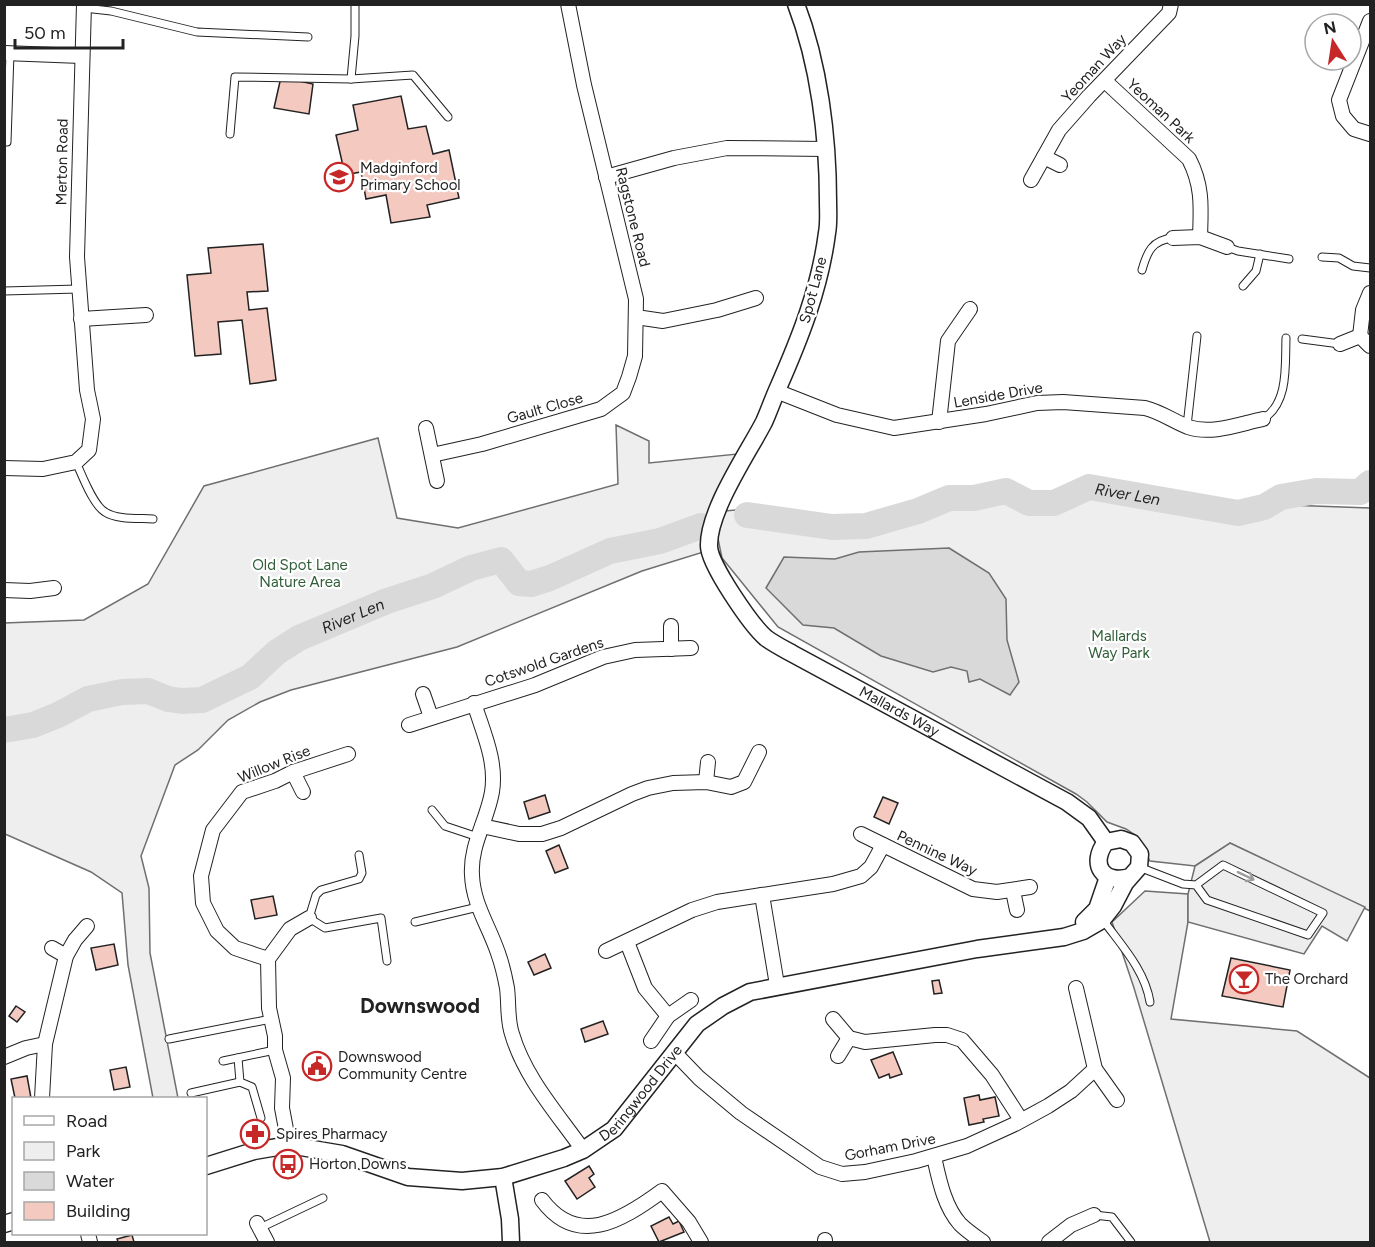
<svg xmlns="http://www.w3.org/2000/svg" width="1375" height="1247" font-family="Figtree,sans-serif">
<style>
.green{fill:#eee;stroke:#6f6f6f;stroke-width:1.5}
.parking{fill:#ededed;stroke:#6f6f6f;stroke-width:1.5}
.water{fill:#d9d9d9;stroke:#6f6f6f;stroke-width:1.5}
.lines{fill:none;stroke-linecap:round;stroke-linejoin:round}
.river{stroke:#d9d9d9;stroke-width:26}
.building{fill:#f3c9c0;stroke:#222;stroke-width:1.5}
.service-casing{stroke:#222;stroke-width:9}
.minor-casing{stroke:#222;stroke-width:16}
.tertiary-casing{stroke:#222;stroke-width:19}
.service{stroke:#fff;stroke-width:7}
.minor{stroke:#fff;stroke-width:14}
.tertiary{stroke:#fff;stroke-width:16}
.oneway{stroke:#9c9c9c}
.labels{text-anchor:middle;dominant-baseline:central;stroke-width:4.5;stroke-linejoin:round;paint-order:stroke}
.street-label{font-size:15px;fill:#222;stroke:#fff}
.poi-label{font-size:15px;fill:#222;stroke:#fff;text-anchor:start}
.park-label{font-size:15px;fill:#2f5e38;stroke:#fff}
.water-label{font-size:16px;font-style:italic;fill:#222;stroke:#fff}
.district-label{font-size:21px;font-weight:bold;fill:#222;stroke:#fff}
</style>
<rect width="100%" height="100%" fill="#fff"/>
<!-- green -->
<g class="green">
<path d="M616,425l33,16v22l98,-10 -22,58 23,-2 64,10 37,2 25,-4 60,-20 62,-14 21,12 17,4 17,-2 37,-12 140,25c20,1 34,-5 50,-15l8,10 84,3v403l-140,-68 -35,23 -45,-5 -15,-26 -9,-6 -19,-7 -20,-20 -11,-8 -298,-167 -56,-69 -5,-24 -7,16 -68,21 -185,76 -166,43 -31,12 -32,18 -30,30 -23,15 -34,91 8,32 1,65 28,145h-25l-25,-133 -6,-72 -31,-21 -86,-38 -1,-211 80,-3 64,-36 56,-98 174,-48 19,80 61,10 160,-44z"/>
<path d="M1145,891l43,3v28l-17,97 126,12 73,47v164h-160l-76,-254 -22,-66z"/>
</g>
<!-- parking -->
<path class="parking" d="M1230,843l135,64 -18,34 -25,-15 -18,28 -116,-32v-28l7,-28z"/>
<!-- water -->
<path class="water" d="M949,548l40,25 17,26 1,41 12,42 -9,13 -30,-16 -11,3 -2,-11 -16,-4 -18,5 -52,-16 -47,-28 -31,-3 -37,-37 18,-31 51,2 24,-7z"/>
<g class="lines">
<!-- river -->
<g class="river">
<path id="s1" d="M747,515l85,12 34,-1 52,-15 31,-13h25l32,-7 23,12h25l35,-16 149,26 26,-6 17,-10 35,-6 44,1 10,-9"/>
<path id="s2" d="M4,730l29,-5 25,-10 30,-16 34,-7 26,-1 20,8 14,2 20,-1 48,-23 27,-25 22,-14 88,-37 46,-15 38,-18 30,-8 18,23 12,1 19,-6 60,-27 50,-10 41,-15"/>
</g>
</g>
<!-- building -->
<g class="building">
<path d="M281,77l32,7 -4,30 -35,-6z"/>
<path d="M401,96l7,33 18,-3 7,28 16,-4 10,48 -32,7 3,12 -39,6 -5,-28 -20,4 -5,-27 -16,3 -9,-40 22,-5 -5,-25z"/>
<path d="M263,244l5,47 -21,1 2,18 18,-2 9,72 -26,4 -8,-64 -24,2 3,32 -26,2 -8,-81 24,-2 -3,-25z"/>
<path d="M545,795l5,17 -21,7 -5,-17z"/>
<path d="M883,797l15,6 -9,21 -15,-7z"/>
<path d="M559,845l9,23 -13,5 -9,-22z"/>
<path d="M273,896l4,19 -22,4 -4,-19z"/>
<path d="M114,944l4,21 -22,5 -5,-22z"/>
<path d="M545,954l6,14 -17,7 -6,-13z"/>
<path d="M1231,958l59,12 -7,37 -61,-11z"/>
<path d="M939,980l3,13 -8,1 -2,-13z"/>
<path d="M16,1006l9,6 -8,10 -8,-6z"/>
<path d="M603,1021l5,13 -23,8 -4,-13z"/>
<path d="M893,1052l9,22 -12,4 -1,-4 -10,4 -8,-18z"/>
<path d="M126,1067l4,20 -16,3 -4,-20z"/>
<path d="M27,1076l4,22h-16l-4,-19z"/>
<path d="M979,1095l1,5 15,-3 4,19 -16,3 1,3 -15,3 -5,-27z"/>
<path d="M589,1166l5,8 -5,4 6,9 -18,12 -12,-18z"/>
<path d="M669,1217l4,7 6,-3 5,11 -25,10 -8,-16z"/>
<path d="M132,1235l2,7h-16l-1,-3z"/>
</g>
<g class="lines">
<!-- service casing -->
<g class="service-casing">
<g id="service">
<path d="M84,8l27,3 86,21 111,5"/>
<path d="M351,79l62,-4 35,42"/>
<path d="M230,134l5,-57 116,2 4,-43v-32"/>
<path d="M4,142h3l3,-89"/>
<path d="M1227,247l11,4 51,8"/>
<path d="M1322,257l17,1 14,8 17,2"/>
<path d="M1142,270c5,-18 10,-30 31,-32"/>
<path d="M1243,286l13,-15 4,-17"/>
<path d="M4,291l74,-2"/>
<path d="M1302,339l38,5"/>
<path d="M1263,419c26,-16 22,-54 23,-81"/>
<path d="M1187,426l10,-90"/>
<path d="M76,462c6,13 17,43 29,50 12,8 34,6 48,7"/>
<path d="M432,810l13,16 33,11"/>
<path d="M359,855l3,18 -3,6 -38,11 -5,5 -7,23 16,10 56,-10 6,43"/>
<path d="M1139,867l44,17 13,1 27,-20 100,48 -15,22 -101,-35 -11,-15"/>
<path d="M1103,920c18,25 42,50 47,82"/>
<path d="M415,922l63,-15"/>
<path d="M169,1039l102,-20"/>
<path d="M238,1058l2,24 12,5 9,31"/>
<path d="M223,1061l52,-11"/>
<path d="M191,1093l49,-11"/>
<path d="M1094,1215l18,2 19,25"/>
<path d="M260,1228l63,-30"/>
</g>
</g>
<!-- minor casing -->
<g class="minor-casing">
<g id="minor">
<path d="M1370,21l-31,79 4,16 11,13 16,5"/>
<path d="M4,53l77,3"/>
<path d="M1105,81l84,78c14,27 12,49 11,78"/>
<path d="M1044,157l16,8"/>
<path d="M606,177l68,-19 53,-10 99,1"/>
<path d="M1031,180l28,-50 30,-34 80,-83 2,-9"/>
<path d="M1173,238l27,-1 27,10"/>
<path d="M636,317l27,4 54,-11 39,-12"/>
<path d="M81,319l65,-4"/>
<path d="M1360,336l3,-26 7,-17"/>
<path d="M1340,344l20,-8 10,10"/>
<path d="M776,391l61,24 57,13 92,-14 51,-11 26,-1 82,6c16,4 28,13 43,19 24,8 51,-3 75,-8"/>
<path d="M939,422l9,-81 22,-32"/>
<path d="M426,428l11,53"/>
<path d="M432,455l50,-11 119,-35 22,-16 6,-16 6,-21 1,-57 -52,-214 -16,-81"/>
<path d="M4,468l39,1 33,-7 13,-12 4,-31 -6,-29 -10,-133 7,-253"/>
<path d="M4,590l26,1 24,-3"/>
<path d="M671,649v-23"/>
<path d="M423,694l8,23"/>
<path d="M474,703c9,29 23,58 18,89 -5,29 -22,53 -20,83 1,29 17,51 26,78 4,11 7,24 9,35 2,15 0,31 5,46 13,44 45,79 71,116"/>
<path d="M409,725l126,-40 68,-28 32,-7 56,-2"/>
<path d="M293,772l10,20"/>
<path d="M706,782l2,-20"/>
<path d="M482,826l37,8h23l19,-6 71,-34 16,-6 25,-5 33,-1 25,5 13,-5 15,-30"/>
<path d="M861,834l112,55 24,3 33,-5"/>
<path d="M1013,891l4,19"/>
<path d="M762,895l15,90"/>
<path d="M627,942l18,46 23,28"/>
<path d="M52,948l14,8"/>
<path d="M606,951l86,-41 25,-8 116,-18 28,-8 10,-9 12,-22"/>
<path d="M268,959l-33,-11 -18,-17 -14,-28 -2,-27 12,-46 29,-38 33,-11 18,-9 55,-18"/>
<path d="M1076,988l19,81 22,31"/>
<path d="M833,1019l16,19 16,4 70,-7h12l15,5 30,35 29,45"/>
<path d="M651,1041l17,-25 23,-16"/>
<path d="M674,1052l25,26 42,35 79,54 22,7 23,-2 51,-11 51,-15 48,-22 33,-18 23,-15 24,-22"/>
<path d="M838,1056l11,-18"/>
<path d="M4,1057l22,-9 19,-4"/>
<path d="M42,1098l3,-54 21,-88 9,-16 12,-14"/>
<path d="M289,1145l-7,-37 1,-30 -8,-28v-14l-6,-28 -1,-49 22,-30 19,-11"/>
<path d="M934,1157c5,22 10,49 26,67 7,7 16,13 23,18"/>
<path d="M542,1200c35,47 78,22 120,-9l27,31 12,20"/>
<path d="M257,1223l10,19"/>
<path d="M88,1234l2,8"/>
<path d="M825,1242v-2"/>
<path d="M1049,1242l22,-17 23,-10"/>
</g>
</g>
<!-- tertiary casing -->
<g class="tertiary-casing">
<g id="tertiary">
<path id="s3" d="M796,4c23,60 32,133 32,197 0,10 1,22 -1,32 -7,55 -27,105 -49,155 -5,11 -9,23 -14,34 -16,31 -56,89 -55,124 0,18 42,79 57,92 8,6 18,11 27,16l274,148 22,16 17,24"/>
<path d="M1084,922l13,-13 11,-32"/>
<path id="s4" d="M206,1166l48,-15 35,-6 53,9 66,23 54,4 41,-4 61,-19 19,-8 31,-21 83,-105 26,-18 27,-14 227,-43 87,-12 19,-6 19,-11 11,-14 12,-23 14,-16 1,-13 -8,-11 -11,-4 -15,3c-17,22 -3,43 24,35"/>
<path d="M503,1177l7,42 1,23"/>
<path d="M4,1224l10,-3"/>
</g>
</g>
<!-- service -->
<use href="#service" class="service"/>
<!-- minor -->
<use href="#minor" class="minor"/>
<!-- tertiary -->
<use href="#tertiary" class="tertiary"/>
</g>
<!-- one-way arrows -->
<defs><path id="oneway-shaft" d="M-6 0H5M1.5-3L5.5 0L1.5 3" fill="none" stroke-width="1.6" stroke-linecap="round" stroke-linejoin="round" transform="scale(1.5)"/></defs>
<use class="oneway" href="#oneway-shaft" transform="translate(1246 876) rotate(26)"/>
<!-- icons -->
<defs>
<g id="school-ring" transform="scale(1.5)"><circle r="9.5" fill="#fff" stroke="#c62828" stroke-width="1.5"/><path d="M0-5L7-2L0 1L-7-2ZM-4 1L0 2.5L4 1V4Q0 6-4 4Z" fill="#c62828"/></g>
<g id="bar-ring" transform="scale(1.5)"><circle r="9.5" fill="#fff" stroke="#c62828" stroke-width="1.5"/><path d="M-6-5H6L.8 .8V4.5H3.5V6h-7V4.5H-.8V.8Z" fill="#c62828"/></g>
<g id="civic-ring" transform="scale(1.5)"><circle r="9.5" fill="#fff" stroke="#c62828" stroke-width="1.5"/><path d="M-.6-6.5H3V-4.5H.6V-3L4-1V1h2V6H-6V1h2V-1L-.6-3ZM-1.2 2.5V6h2.4V2.5Z" fill="#c62828"/></g>
<g id="pharmacy-ring" transform="scale(1.5)"><circle r="9.5" fill="#fff" stroke="#c62828" stroke-width="1.5"/><path d="M-2-6h4v4h4v4h-4v4h-4v-4h-4v-4h4Z" fill="#c62828"/></g>
<g id="bus-ring" transform="scale(1.5)"><circle r="9.5" fill="#fff" stroke="#c62828" stroke-width="1.5"/><path d="M-5-6H5V4H4V6H2V4H-2V6H-4V4H-5ZM-3.5-4V0h7V-4ZM-3.5 1.2v1.5H-2V1.2ZM2 1.2v1.5H3.5V1.2Z" fill="#c62828"/></g>
</defs>
<g fill-rule="evenodd">
<use href="#school-ring" x="339" y="177"/>
<use href="#bar-ring" x="1244" y="979"/>
<use href="#civic-ring" x="317" y="1066"/>
<use href="#pharmacy-ring" x="255" y="1134"/>
<use href="#bus-ring" x="288" y="1164"/>
</g>
<g class="labels">
<!-- street labels -->
<g class="street-label">
<text transform="translate(1094 68) rotate(-47)">Yeoman Way</text>
<text transform="translate(1161 111) rotate(43)">Yeoman Park</text>
<text transform="translate(62 162) rotate(-89)">Merton Road</text>
<text transform="translate(633 217) rotate(76)">Ragstone Road</text>
<text transform="translate(813 290) rotate(-75)">Spot Lane</text>
<text transform="translate(998 395) rotate(-10)">Lenside Drive</text>
<text transform="translate(545 408) rotate(-16)">Gault Close</text>
<text transform="translate(544 662) rotate(-19)">Cotswold Gardens</text>
<text stroke="none"><textPath href="#s3" startOffset="831">Mallards Way</textPath></text>
<text transform="translate(274 764) rotate(-22)">Willow Rise</text>
<text transform="translate(937 853) rotate(25)">Pennine Way</text>
<text stroke="none"><textPath href="#s4" startOffset="471">Deringwood Drive</textPath></text>
<text transform="translate(890 1147) rotate(-11)">Gorham Drive</text>
</g>
<!-- poi labels -->
<g class="poi-label">
<text x="360" y="168">Madginford<tspan x="360" dy="17">Primary School</tspan></text>
<text x="1265" y="979">The Orchard</text>
<text x="338" y="1057">Downswood<tspan x="338" dy="17">Community Centre</tspan></text>
<text x="276" y="1134">Spires Pharmacy</text>
<text x="309" y="1164">Horton Downs</text>
</g>
<!-- park labels -->
<g class="park-label">
<text x="300" y="565">Old Spot Lane<tspan x="300" dy="17">Nature Area</tspan></text>
<text x="1119" y="636">Mallards<tspan x="1119" dy="17">Way Park</tspan></text>
</g>
<!-- water labels -->
<g class="water-label">
<text stroke="none"><textPath href="#s1" startOffset="394">River Len</textPath></text>
<text stroke="none"><textPath href="#s2" startOffset="381">River Len</textPath></text>
</g>
<!-- district labels -->
<g class="district-label">
<text x="420" y="1005">Downswood</text>
</g>
</g>
<!-- border -->
<rect width="1375" height="1247" fill="none" stroke="#222222" stroke-width="12"/>
<!-- legend -->
<rect x="12" y="1097" width="195" height="138" fill="#ffffff" stroke="#a7a7a7" stroke-width="1.5"/>
<rect x="24" y="1116" width="30" height="9" fill="#ffffff" stroke="#a7a7a7" stroke-width="1.5"/>
<text x="66" y="1127" font-size="18" fill="#222222">Road</text>
<rect x="24" y="1142" width="30" height="18" fill="#eeeeee" stroke="#a7a7a7" stroke-width="1.5"/>
<text x="66" y="1157" font-size="18" fill="#222222">Park</text>
<rect x="24" y="1172" width="30" height="18" fill="#d9d9d9" stroke="#a7a7a7" stroke-width="1.5"/>
<text x="66" y="1187" font-size="18" fill="#222222">Water</text>
<rect x="24" y="1202" width="30" height="18" fill="#f3c9c0" stroke="#a7a7a7" stroke-width="1.5"/>
<text x="66" y="1217" font-size="18" fill="#222222">Building</text>
<!-- north arrow -->
<g transform="translate(1333 42) rotate(348)"><circle r="28" fill="#ffffff" stroke="#a7a7a7" stroke-width="1.5"/>
<path d="M0-4.5L10 22L0 15L-10 22Z" fill="#c62828"/>
<text y="-9" font-size="16" font-weight="bold" text-anchor="middle" fill="#222222">N</text>
</g>
<!-- scale -->
<path d="M15 39v9h108v-9" fill="none" stroke="#222222" stroke-width="3"/>
<text x="24" y="39" font-size="18" fill="#222222" stroke="#ffffff" stroke-width="4.5" paint-order="stroke">50 m</text>
</svg>
